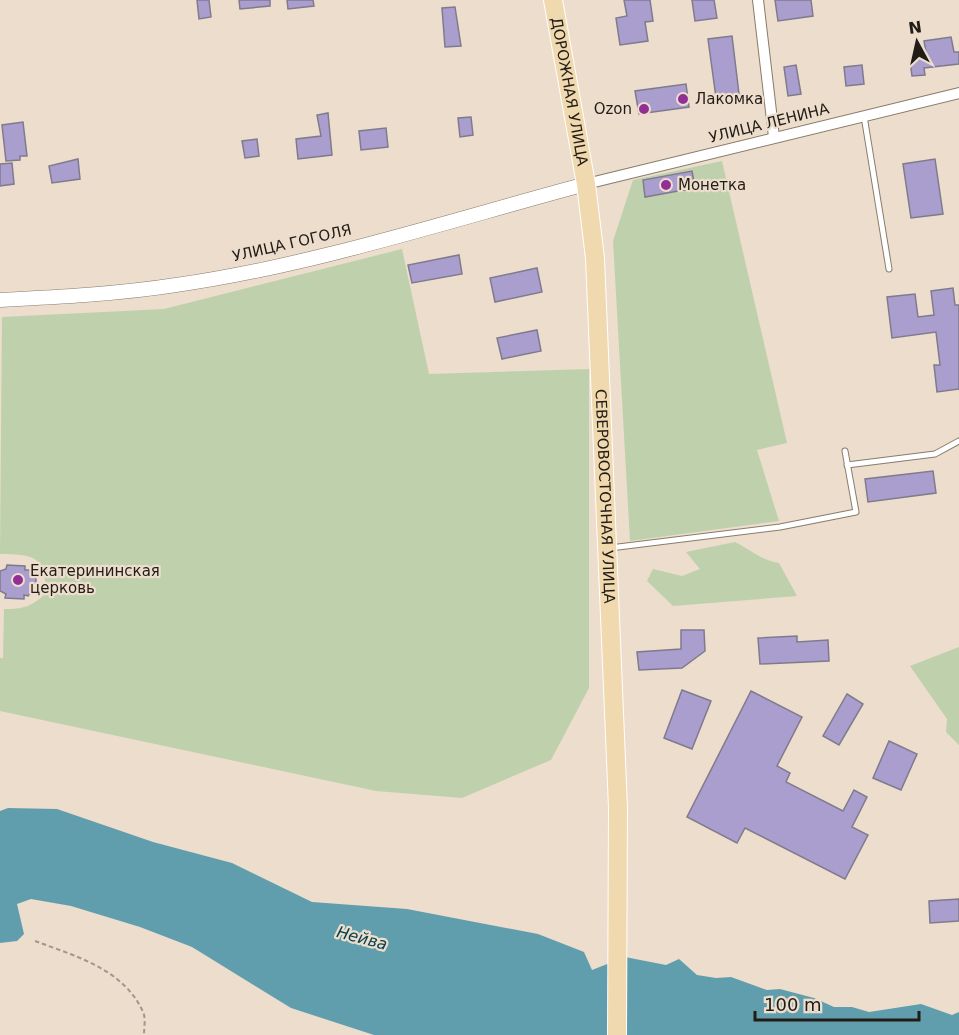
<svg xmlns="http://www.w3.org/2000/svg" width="959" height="1035" font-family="'DejaVu Sans',sans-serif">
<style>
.green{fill:#bfd1ac}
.water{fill:#609eae}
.building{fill:#a99ecd;stroke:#7f7b8d;stroke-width:1.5}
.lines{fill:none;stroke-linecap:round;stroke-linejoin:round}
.service-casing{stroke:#887c6c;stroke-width:7}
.minor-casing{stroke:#887c6c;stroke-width:12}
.tertiary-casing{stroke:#887c6c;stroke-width:15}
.primary-casing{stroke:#fff;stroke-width:20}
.path{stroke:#a2978a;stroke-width:2;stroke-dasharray:4.5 3;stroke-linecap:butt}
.service{stroke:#fff;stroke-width:5}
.minor{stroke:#fff;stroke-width:10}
.tertiary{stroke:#fff;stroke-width:14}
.primary{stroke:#f1d9af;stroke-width:18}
.poi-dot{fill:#922f95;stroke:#ecddcc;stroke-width:2}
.labels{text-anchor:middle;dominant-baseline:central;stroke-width:4.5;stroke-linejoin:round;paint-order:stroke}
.street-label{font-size:15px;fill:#221c16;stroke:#ecddcc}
.poi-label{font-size:15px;fill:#221c16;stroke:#ecddcc;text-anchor:start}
.water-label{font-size:16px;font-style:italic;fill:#023e4a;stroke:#ecddcc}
</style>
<rect width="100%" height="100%" fill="#ecddcc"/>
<!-- green -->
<g class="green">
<path d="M722,161l65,282 -30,7 22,71 -149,20 -17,-300 20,-61z"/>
<path d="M402,249l27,125 160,-5v319l-38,72 -89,38 -86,-7 -376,-80v-53h3l1,-49c19,0 27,-2 41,-15 2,-37 -11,-40 -45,-40l2,-237 162,-8z"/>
<path d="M735,542c16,8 26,18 44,21l18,33 -124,10 -26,-25 6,-12 29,7 18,-7 -14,-17z"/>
<path d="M959,647v98l-13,-13 1,-13 -37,-53z"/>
</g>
<!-- water -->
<path class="water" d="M8,808l49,1 96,33 79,21 80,39 95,7 131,25 46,18 8,18 33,-13 41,8 13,-6 18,16 19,3 15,-1 36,13 13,-1 34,9 20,9h18l17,5 52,-8 31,11 7,-3v23h-585l-83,-27 -99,-61 -52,-20 -69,-21 -40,-7 -14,5 7,30 -7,7 -17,2v-132z"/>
<!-- building -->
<g class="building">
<path d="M197,0h12l2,17 -12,2z"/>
<path d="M239,0h31v6l-30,3z"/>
<path d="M287,0h26l1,6 -26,3z"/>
<path d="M624,0h26l3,21 -8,1 3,19 -28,4 -4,-27 11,-2z"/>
<path d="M692,0h22l3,18 -22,3z"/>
<path d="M775,0h36l2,16 -35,5z"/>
<path d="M455,7l6,39 -16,1 -3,-39z"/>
<path d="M732,36l8,66 -23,3 -9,-66z"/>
<path d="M951,37l3,15h5v12l-35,4 1,7 -13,1 -2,-15 17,-3 -3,-17z"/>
<path d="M796,65l5,29 -13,2 -4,-29z"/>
<path d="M862,65l2,19 -18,2 -2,-19z"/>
<path d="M686,84l3,23 -50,7 -4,-23z"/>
<path d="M328,113l4,42 -34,4 -2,-20 25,-3 -4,-21z"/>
<path d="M471,117l2,18 -13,2 -2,-19z"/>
<path d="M23,122l4,34h-7v4l-14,1 -4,-36z"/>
<path d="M386,128l2,19 -27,3 -2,-19z"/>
<path d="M257,139l2,17 -14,2 -3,-17z"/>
<path d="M78,159l2,20 -28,4 -3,-17z"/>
<path d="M935,159l8,55 -32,4 -8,-54z"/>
<path d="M12,163l2,21 -14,2v-22z"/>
<path d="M692,171l3,17 -50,9 -2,-17z"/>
<path d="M459,255l3,19 -50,9 -4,-18z"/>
<path d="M537,268l5,24 -47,10 -5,-24z"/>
<path d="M953,288l2,17h4v84l-22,3 -3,-27h6l-4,-33 -44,6 -5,-41 28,-3 3,23 16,-2 -3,-24z"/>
<path d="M537,330l4,21 -39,8 -5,-21z"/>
<path d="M933,471l3,22 -68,9 -3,-23z"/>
<path d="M7,565l18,1v4h4l7,9v7l-8,10 -4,-1v4l-19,-1 1,-4 -6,-3v-20l6,-2z"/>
<path d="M681,630h23l1,21 -23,17 -43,2 -2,-18 44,-3z"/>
<path d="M797,636v6l31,-2 1,21 -69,3 -2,-26z"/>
<path d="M682,690l29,11 -19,48 -28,-11z"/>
<path d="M751,691l51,26 -25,49 13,7 -4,9 57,29 11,-21 13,7 -15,30 16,8 -23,44 -100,-51 -8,15 -50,-26z"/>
<path d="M847,694l16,10 -24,41 -16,-9z"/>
<path d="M889,741l28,13 -16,36 -28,-12z"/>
<path d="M959,899v22l-29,2 -1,-22z"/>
</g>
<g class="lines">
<!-- service casing -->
<g class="service-casing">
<g id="service">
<path d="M864,116l25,153"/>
<path d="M847,465l88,-11 24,-13"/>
<path d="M610,548l170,-21 76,-15 -11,-61"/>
</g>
</g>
<!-- minor casing -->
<g class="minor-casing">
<g id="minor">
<path d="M758,0l16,137"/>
<path d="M586,184l373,-91"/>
</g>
</g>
<!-- tertiary casing -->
<g class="tertiary-casing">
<path id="tertiary" d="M0,300c59,-3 118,-6 176,-15 139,-20 275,-65 410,-101"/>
</g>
<!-- primary casing -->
<g class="primary-casing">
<g id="primary">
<path id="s1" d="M553,0l33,184 9,74 23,550 -1,227"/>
</g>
</g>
<!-- path -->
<path class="path" d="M35,941c40,15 89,28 108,71 3,6 1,16 1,23"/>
<!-- service -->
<use href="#service" class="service"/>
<!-- minor -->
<use href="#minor" class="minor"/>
<!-- tertiary -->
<use href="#tertiary" class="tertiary"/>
<!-- primary -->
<use href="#primary" class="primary"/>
</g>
<!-- markers -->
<g class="poi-dot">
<circle cx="683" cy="99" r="6"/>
<circle cx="644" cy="109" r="6"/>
<circle cx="666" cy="185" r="6"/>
<circle cx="18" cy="580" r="6"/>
</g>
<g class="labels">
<!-- street labels -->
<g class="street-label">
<text stroke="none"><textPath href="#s1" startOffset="93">ДОРОЖНАЯ УЛИЦА</textPath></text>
<text transform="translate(769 123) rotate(-14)">УЛИЦА ЛЕНИНА</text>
<text transform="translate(292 243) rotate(-13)">УЛИЦА ГОГОЛЯ</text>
<text stroke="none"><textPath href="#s1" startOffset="500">СЕВЕРОВОСТОЧНАЯ УЛИЦА</textPath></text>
</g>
<!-- poi labels -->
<g class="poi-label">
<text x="695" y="99">Лакомка</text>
<text x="632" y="109" text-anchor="end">Ozon</text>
<text x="678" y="185">Монетка</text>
<text x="30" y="571">Екатерининская<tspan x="30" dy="17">церковь</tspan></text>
</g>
<!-- water labels -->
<g class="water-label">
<text transform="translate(362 938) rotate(15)">Нейва</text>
</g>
</g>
<!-- north arrow -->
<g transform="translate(917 42) rotate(352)" stroke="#ecddcc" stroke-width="4.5" paint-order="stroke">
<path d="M0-4.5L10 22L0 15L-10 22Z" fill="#221c16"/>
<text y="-9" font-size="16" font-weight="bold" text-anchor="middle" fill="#221c16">N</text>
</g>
<!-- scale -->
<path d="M755 1011v9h164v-9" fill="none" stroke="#221c16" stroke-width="3"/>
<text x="764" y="1011" font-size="18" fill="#221c16" stroke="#ecddcc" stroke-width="4.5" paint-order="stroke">100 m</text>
</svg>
